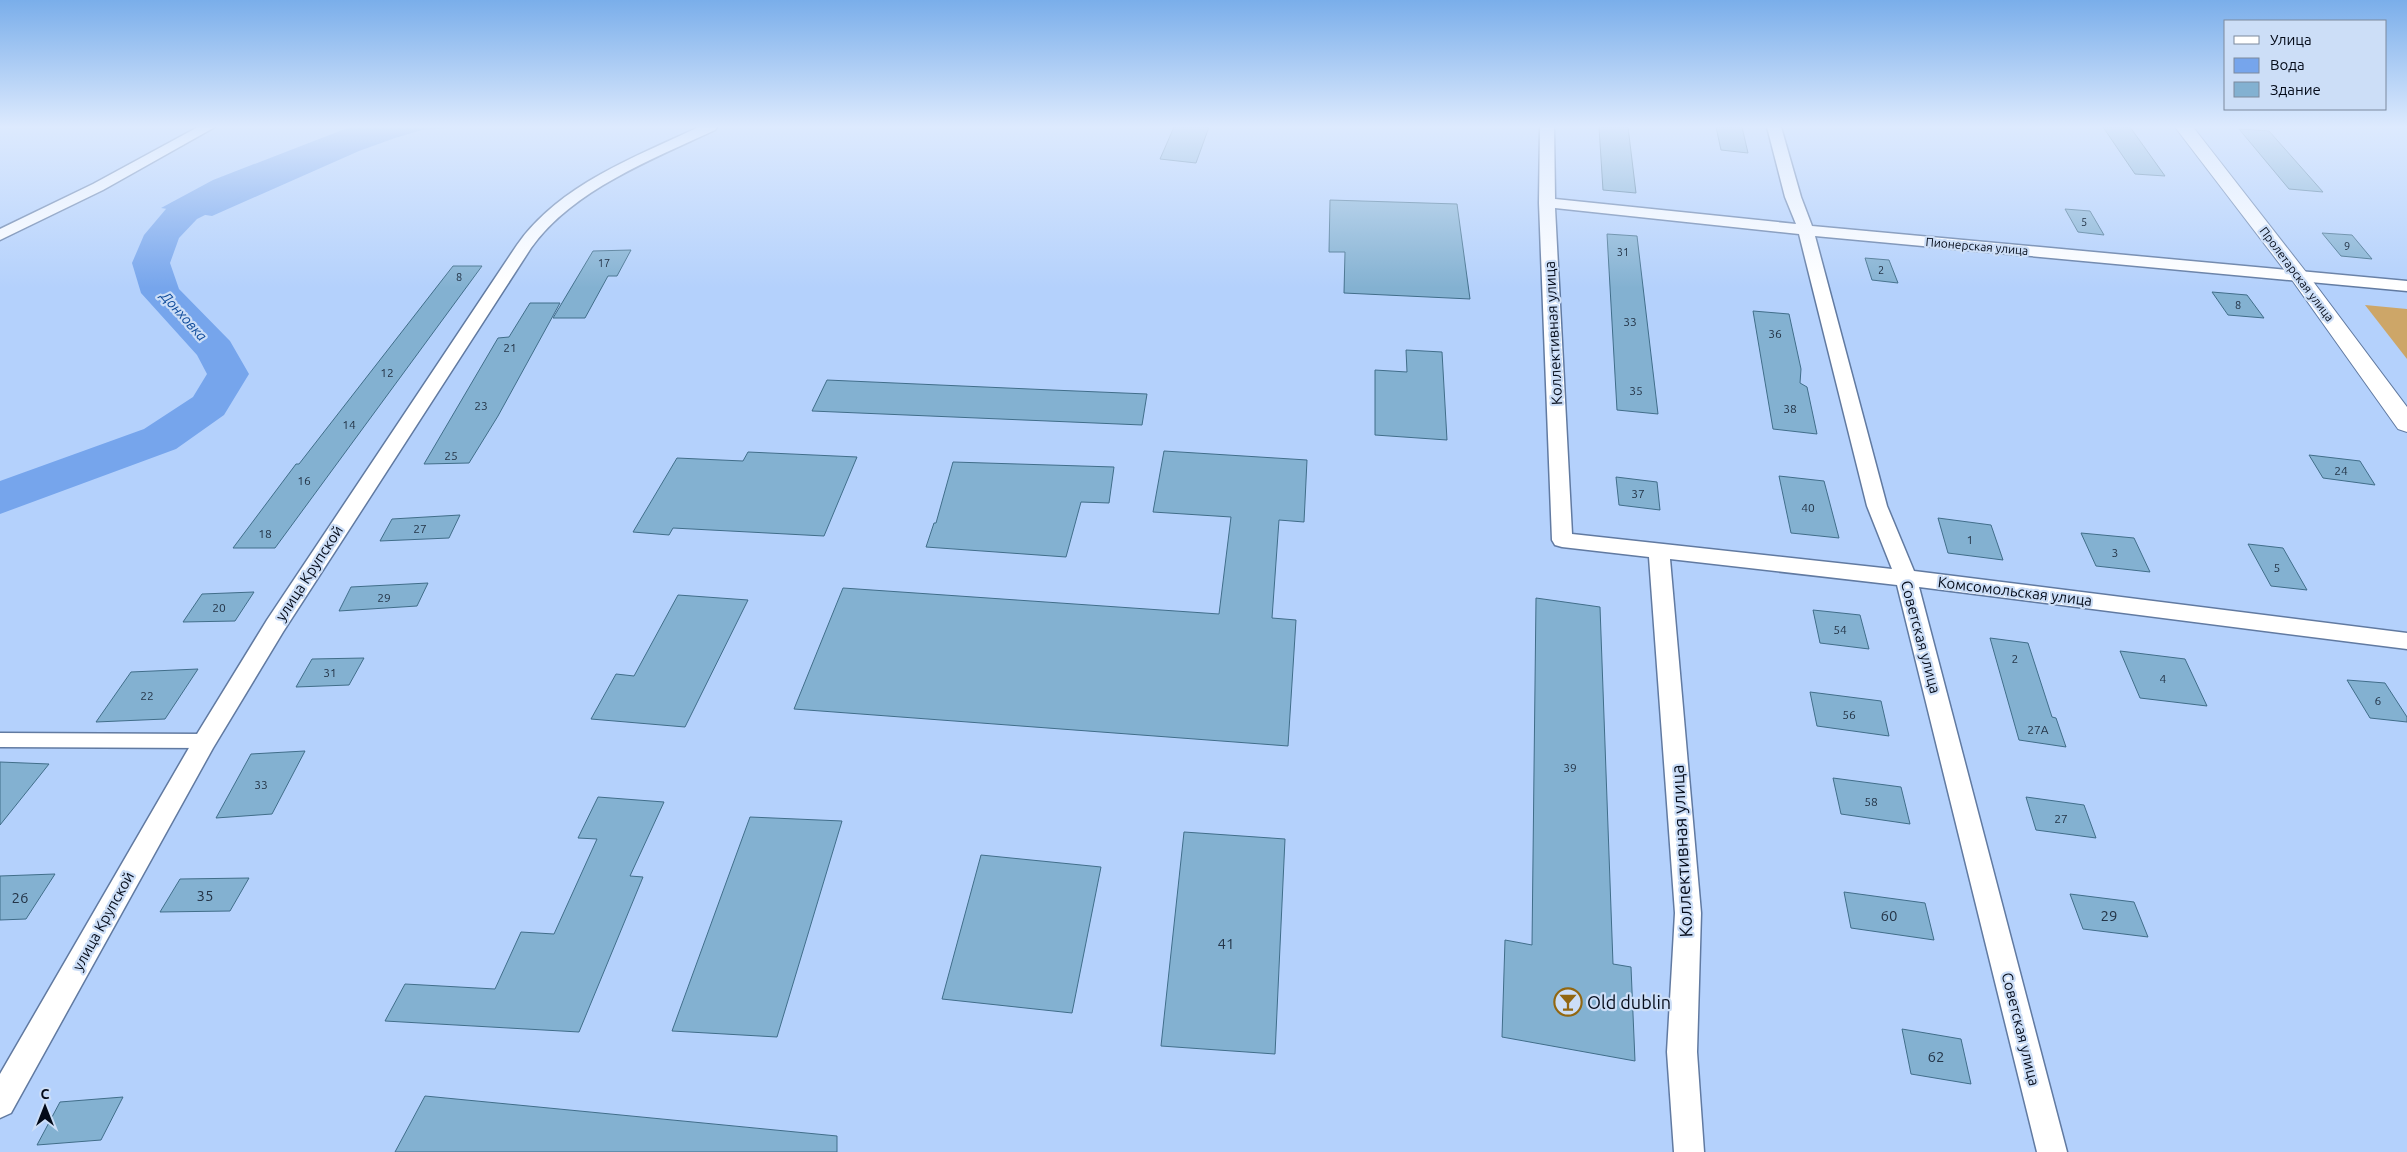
<svg xmlns="http://www.w3.org/2000/svg" width="2407" height="1152" font-family="Ubuntu,sans-serif">
<style>
.green{fill:#cda668}
.water{fill:#76a5ec}
.lines{fill:none;stroke-linecap:round;stroke-linejoin:round}
.river{fill:#76a5ec;fill-rule:evenodd}
.building{fill:#83b1d1;stroke:#416e8a}
.service-casing{stroke:#617aa1;stroke-width:17}
.minor-casing{stroke:#617aa1;stroke-width:3}
.tertiary-casing{stroke:#617aa1;stroke-width:2}
.service{stroke:#fff;stroke-width:14}
.minor{fill:#fff;fill-rule:evenodd}
.tertiary{fill:#fff;fill-rule:evenodd}
.labels{text-anchor:middle;dominant-baseline:central;stroke-width:4.5;stroke-linejoin:round;paint-order:stroke}
.far-number-label{font-size:11px;fill:#243447}
.far-street-label{font-size:12px;fill:#040b19;stroke:#ccdef7}
.number-label{font-size:12px;fill:#243447}
.far-water-label{font-size:14px;font-style:italic;fill:#0c499a;stroke:#ccdef7}
.street-label{font-size:15px;fill:#040b19;stroke:#ccdef7}
.near-number-label{font-size:15px;fill:#243447}
.near-street-label{font-size:18px;fill:#040b19;stroke:#ccdef7}
.near-poi-label{font-size:18px;fill:#040b19;stroke:#ccdef7;text-anchor:start}
</style>
<rect width="100%" height="100%" fill="#b4d1fc"/>
<!-- green -->
<path class="green" d="M2365,305l42,4v50z"/>
<!-- water -->
<path class="water" d="M350,127h121l-49,3 -27,8 -36,13 -147,65 -51,-8 52,-28z"/>
<g class="lines">
<!-- river -->
<path class="river" d="M245,172l12,3 5,7 -5,7 -60,30 -18,19 -9,25 9,26 51,52 19,33 -25,41 -48,34 -176,65v-33l144,-52 49,-32 14,-23 -10,-19 -56,-62 -9,-30 12,-28 27,-32 62,-28z"/>
</g>
<!-- building -->
<g class="building">
<path d="M1174,127h35l-13,36 -36,-4z"/>
<path d="M1599,127h29l8,66 -33,-3z"/>
<path d="M1716,127h26l6,26 -27,-3z"/>
<path d="M2103,127h27l35,49 -30,-2z"/>
<path d="M2239,129l30,2 54,61 -34,-3z"/>
<path d="M1330,200l127,4 13,95 -126,-6 1,-41h-16z"/>
<path d="M2065,209l25,2 14,24 -26,-3z"/>
<path d="M2322,233l30,2 20,24 -31,-3z"/>
<path d="M1607,234l30,2 21,178 -41,-4z"/>
<path d="M631,250l-14,26h-9l-23,42h-32l40,-67z"/>
<path d="M1865,258l24,2 9,23 -26,-3z"/>
<path d="M453,266h29l-207,282h-42l63,-84h3z"/>
<path d="M2212,292l35,3 17,23 -36,-3z"/>
<path d="M530,303h30l-62,113 -29,47 -45,1 74,-126 11,-1z"/>
<path d="M1753,311l36,3 12,55 -1,14 7,4 10,47 -44,-5z"/>
<path d="M1406,350l36,2 5,88 -72,-5v-65l32,2z"/>
<path d="M827,380l225,10 95,4 -5,31 -330,-14z"/>
<path d="M1164,451l143,9 -3,62 -25,-2 -7,98 24,2 -8,126 -494,-37 49,-121 376,26 12,-97 -78,-5z"/>
<path d="M748,452l109,5 -33,79 -151,-8 -4,7 -36,-3 44,-74 66,3z"/>
<path d="M2309,455l51,6 15,24 -52,-7z"/>
<path d="M953,462l161,5 -5,36 -28,-1 -15,55 -140,-10 8,-24h2z"/>
<path d="M1779,476l45,5 15,57 -48,-5z"/>
<path d="M1616,477l41,5 3,28 -41,-5z"/>
<path d="M460,515l-11,23 -69,3 12,-22z"/>
<path d="M1938,518l53,7 12,35 -55,-7z"/>
<path d="M2081,533l53,5 16,34 -54,-6z"/>
<path d="M2248,544l35,4 24,42 -36,-4z"/>
<path d="M428,583l-11,23 -78,5 12,-24z"/>
<path d="M254,592l-19,29 -52,1 19,-28z"/>
<path d="M678,595l70,5 -63,127 -94,-8 25,-45 18,2z"/>
<path d="M1536,598l64,9 13,357 18,3 4,94 -133,-24 3,-97 27,5z"/>
<path d="M1813,610l47,5 9,34 -49,-6z"/>
<path d="M1990,638l38,5 24,74 4,1 10,29 -47,-7z"/>
<path d="M2120,651l65,8 22,47 -67,-8z"/>
<path d="M364,658l-15,27 -53,2 16,-28z"/>
<path d="M198,669l-33,50 -69,3 35,-50z"/>
<path d="M2347,680l38,3 22,34v5l-37,-4z"/>
<path d="M1810,692l71,9 8,35 -72,-10z"/>
<path d="M305,751l-33,63 -56,4 35,-64z"/>
<path d="M0,762l49,2 -49,61z"/>
<path d="M1833,778l68,9 9,37 -69,-10z"/>
<path d="M598,797l66,5 -34,74 13,1 -64,155 -194,-11 20,-37 90,5 26,-57 33,2 43,-95 -19,-1z"/>
<path d="M2026,797l58,8 12,33 -60,-8z"/>
<path d="M750,817l92,4 -65,216 -105,-6z"/>
<path d="M1184,832l101,7 -10,215 -114,-8z"/>
<path d="M981,855l120,12 -29,146 -130,-14z"/>
<path d="M55,874l-29,45 -26,1v-44z"/>
<path d="M249,878l-19,33 -70,1 20,-33z"/>
<path d="M1844,892l81,11 9,37 -83,-12z"/>
<path d="M2070,894l64,8 14,35 -65,-8z"/>
<path d="M1902,1029l59,10 10,45 -60,-10z"/>
<path d="M425,1096l412,40v16h-442z"/>
<path d="M123,1097l-22,43 -64,5 23,-43z"/>
</g>
<g class="lines">
<!-- service casing -->
<g class="service-casing">
<path id="service" d="M0,740l205,1"/>
</g>
<!-- minor casing -->
<g class="minor-casing">
<g id="minor">
<path d="M198,127h17l-112,63 -103,50v-11l93,-45z"/>
<path d="M699,127h18l-2,3c-62,29 -143,60 -184,118l-248,384 -70,116 -202,365 -11,5v-44l197,-340 70,-114 250,-375c42,-60 118,-88 182,-118z"/>
<path d="M1540,127h14l1,72 241,25 -11,-27 -18,-70h14l20,70 11,29 595,55v10l-592,-55 72,270 27,65 493,62v16l-488,-62 148,565h-30l-140,-567 -227,-26 31,354 -4,139 7,100h-30l-7,-100 8,-139 -26,-356 -87,-10 -7,-2 -3,-5 -13,-337zM1555,208l244,26 68,272 25,63 -320,-35z"/>
</g>
</g>
<!-- tertiary casing -->
<g class="tertiary-casing">
<path id="tertiary" d="M2175,127h18l113,145 101,135v25l-9,-3 -106,-149z"/>
</g>
<!-- service -->
<use href="#service" class="service"/>
<!-- minor -->
<use href="#minor" class="minor"/>
<!-- tertiary -->
<use href="#tertiary" class="tertiary"/>
</g>
<!-- sky -->
<linearGradient id="sky" x2="0" y2="1"><stop stop-color="#7aaeea"/><stop offset="0.44" stop-color="#ddeafe"/><stop offset="1" stop-color="#ddeafe" stop-opacity="0"/></linearGradient>
<rect width="2407" height="288" fill="url(#sky)"/>
<!-- icons -->
<defs>
<g id="bar-ring" transform="scale(1.4375)"><circle r="9.5" fill="#ccdef7" stroke="#926711" stroke-width="1.5"/><path d="M-6-5H6L.8 .8V4.5H3.5V6h-7V4.5H-.8V.8Z" fill="#926711"/></g>
</defs>
<g fill-rule="evenodd">
<use href="#bar-ring" x="1568" y="1002"/>
</g>
<g class="labels">
<!-- far-number labels -->
<g class="far-number-label">
<text x="2084" y="222">5</text>
<text x="2347" y="246">9</text>
<text x="1623" y="252">31</text>
<text x="604" y="263">17</text>
<text x="1881" y="270">2</text>
<text x="459" y="277">8</text>
<text x="2238" y="305">8</text>
</g>
<!-- far-street labels -->
<g class="far-street-label">
<text transform="translate(1977 246) rotate(5)">Пионерская улица</text>
<text transform="translate(2297 274) rotate(53)">Пролетарская улица</text>
</g>
<!-- number labels -->
<g class="number-label">
<text x="1630" y="321">33</text>
<text x="1775" y="333">36</text>
<text x="510" y="347">21</text>
<text x="387" y="372">12</text>
<text x="1636" y="390">35</text>
<text x="481" y="405">23</text>
<text x="1790" y="408">38</text>
<text x="349" y="424">14</text>
<text x="451" y="455">25</text>
<text x="2341" y="470">24</text>
<text x="304" y="480">16</text>
<text x="1638" y="493">37</text>
<text x="1808" y="507">40</text>
<text x="420" y="528">27</text>
<text x="265" y="533">18</text>
<text x="1970" y="539">1</text>
<text x="2115" y="552">3</text>
<text x="2277" y="567">5</text>
<text x="384" y="597">29</text>
<text x="219" y="607">20</text>
<text x="1840" y="629">54</text>
<text x="2015" y="658">2</text>
<text x="330" y="672">31</text>
<text x="2163" y="678">4</text>
<text x="147" y="695">22</text>
<text x="2378" y="700">6</text>
<text x="1849" y="714">56</text>
<text x="2038" y="729">27А</text>
<text x="1570" y="767">39</text>
<text x="261" y="784">33</text>
<text x="1871" y="801">58</text>
<text x="2061" y="818">27</text>
</g>
<!-- far-water labels -->
<g class="far-water-label">
<text transform="translate(184 316) rotate(48)">Донховка</text>
</g>
<!-- street labels -->
<g class="street-label">
<text transform="translate(1553 333) rotate(-93)">Коллективная улица</text>
<text transform="translate(309 573) rotate(-57)">улица Крупской</text>
<text transform="translate(2015 591) rotate(7)">Комсомольская улица</text>
<text transform="translate(1921 637) rotate(75)">Советская улица</text>
<text transform="translate(103 921) rotate(-61)">улица Крупской</text>
<text transform="translate(2021 1029) rotate(76)">Советская улица</text>
</g>
<!-- near-number labels -->
<g class="near-number-label">
<text x="205" y="895">35</text>
<text x="20" y="897">26</text>
<text x="1889" y="915">60</text>
<text x="2109" y="915">29</text>
<text x="1226" y="943">41</text>
<text x="1936" y="1056">62</text>
</g>
<!-- near-street labels -->
<g class="near-street-label">
<text transform="translate(1681 851) rotate(-93)">Коллективная улица</text>
</g>
<!-- near-poi labels -->
<g class="near-poi-label">
<text x="1587" y="1002">Old dublin</text>
</g>
</g>
<!-- legend -->
<rect x="2224" y="20" width="162" height="90" fill="#ccdef7" stroke="#7c8a9e"/>
<rect x="2234" y="36" width="25" height="8" fill="#ffffff" stroke="#7c8a9e"/>
<text x="2270" y="45" font-size="15" fill="#040b19">Улица</text>
<rect x="2234" y="58" width="25" height="15" fill="#76a5ec" stroke="#7c8a9e"/>
<text x="2270" y="70" font-size="15" fill="#040b19">Вода</text>
<rect x="2234" y="82" width="25" height="15" fill="#83b1d1" stroke="#7c8a9e"/>
<text x="2270" y="95" font-size="15" fill="#040b19">Здание</text>
<!-- north arrow -->
<g transform="translate(45 1107)" stroke="#ccdef7" stroke-width="4" paint-order="stroke">
<path d="M0-4L9 19L0 12L-9 19Z" fill="#040b19"/>
<text y="-8" font-size="14" font-weight="bold" text-anchor="middle" fill="#040b19">С</text>
</g>
</svg>
